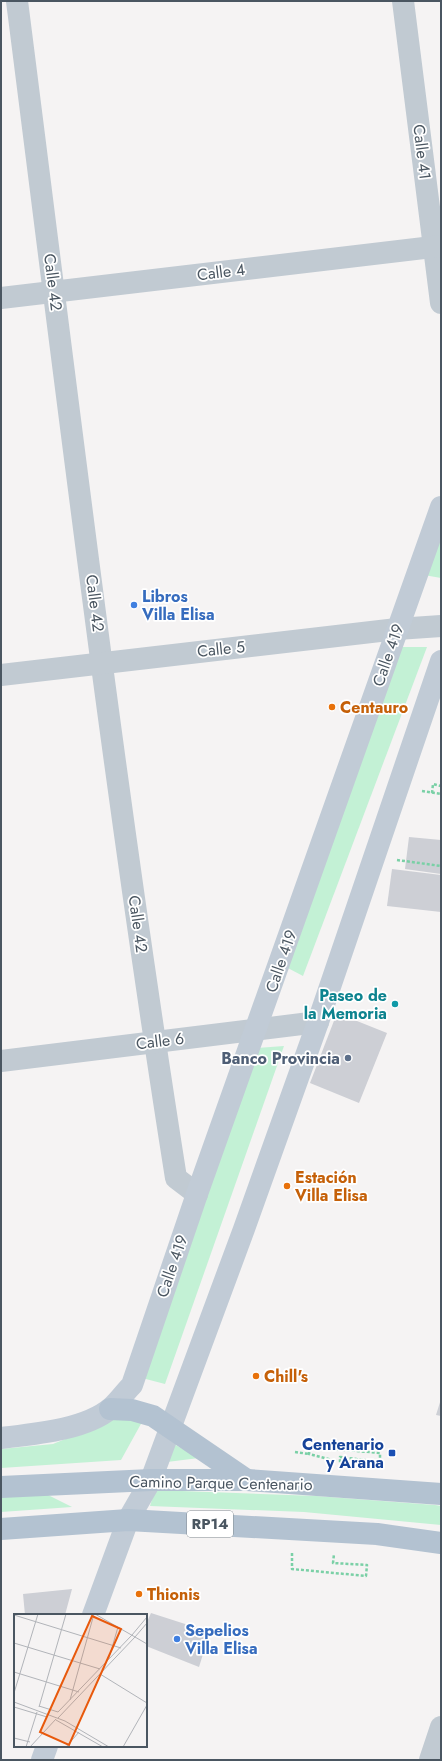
<svg xmlns="http://www.w3.org/2000/svg" width="442" height="1761" font-family="Jost,sans-serif">
<style>
.green{fill:#c3f1d5}
.building{fill:#cdcfd5}
.lines{fill:none;stroke-linecap:round;stroke-linejoin:round}
.path{stroke:#7ad0a6;stroke-width:2.5;stroke-dasharray:3 2;stroke-linecap:butt}
.street{stroke:#c1cad2;stroke-width:22}
.secondary{stroke:#c1cbd6;stroke-width:22}
.primary{stroke:#b3c2d1;stroke-width:22}
.shop-dot{fill:#3f7fe0;stroke:#fff;stroke-width:1.5}
.food-dot{fill:#e8710a;stroke:#fff;stroke-width:1.5}
.culture-dot{fill:#0f9aa8;stroke:#fff;stroke-width:1.5}
.service-dot{fill:#5c6f8a;stroke:#fff;stroke-width:1.5}
.transit-dot{fill:#1a4fb4;stroke:#fff;stroke-width:1.5}
.labels{text-anchor:middle;dominant-baseline:central;stroke-width:3.5;stroke-linejoin:round;paint-order:stroke}
.shield{fill:#fff;stroke:#808990;stroke-width:1}
.shield-label{font-size:15px;font-weight:bold;fill:#4a5661}
.street-label{font-size:16px;fill:#4a5661;stroke:#fff}
.shop-label{font-size:16px;font-weight:bold;fill:#366cbe;stroke:#fff;text-anchor:start}
.food-label{font-size:16px;font-weight:bold;fill:#c56008;stroke:#fff;text-anchor:start}
.culture-label{font-size:16px;font-weight:bold;fill:#0d838f;stroke:#fff;text-anchor:end}
.service-label{font-size:16px;font-weight:bold;fill:#4e5e75;stroke:#fff;text-anchor:end}
.transit-label{font-size:16px;font-weight:bold;fill:#164399;stroke:#fff;text-anchor:end}
.inset-road{fill:none;stroke:#b1b4b9;stroke-width:1}
.view{fill:#e8590c;fill-opacity:0.15;stroke:#e8590c;stroke-width:2}
.inset-edge{fill:none;stroke:#4a5661;stroke-width:2}
</style>
<rect width="100%" height="100%" fill="#f5f3f3"/>
<!-- green -->
<g class="green">
<path d="M441,527v51l-17,-3z"/>
<path d="M398,647h29l-124,329 -19,-10z"/>
<path d="M284,1046l-119,338 -23,-6 115,-330z"/>
<path d="M119,1417l23,5 -21,38 -120,8v-19l52,-5z"/>
<path d="M172,1443l27,15 -32,4z"/>
<path d="M155,1490l161,6 119,9 6,1v19l-137,-13 -154,-6z"/>
<path d="M46,1494l26,13 -71,5v-15z"/>
</g>
<!-- building -->
<g class="building">
<path d="M409,837l32,3v34l-36,-5z"/>
<path d="M392,869l49,6v37l-54,-6z"/>
<path d="M337,1013l50,20 -28,70 -49,-20z"/>
<path d="M441,1399v17l-5,-1z"/>
<path d="M72,1589l-7,26 -16,-2 -24,2 -2,-21z"/>
<path d="M151,1613l59,19 -11,35 -53,-21v-22z"/>
</g>
<g class="lines">
<!-- path -->
<g class="path">
<path d="M422,791l19,3"/>
<path d="M432,793l1,-9 8,2"/>
<path d="M397,860l44,6"/>
<path d="M295,1452l14,2"/>
<path d="M333,1462l-1,-2 -23,-6 1,-7 70,6v9l-40,-5v7"/>
<path d="M292,1553v16l74,7 1,-11 -34,-2 1,-9"/>
</g>
<!-- street -->
<g class="street">
<path d="M17,1c50,393 97,786 159,1177l21,16"/>
<path d="M403,1l38,302"/>
<path d="M1,298l440,-52"/>
<path d="M1,675l396,-46 44,-3"/>
<path d="M1,1061l317,-39"/>
<path d="M430,1760l11,-33"/>
</g>
<!-- secondary -->
<g class="secondary">
<path d="M1,1438c33,-4 84,-8 110,-30 8,-7 14,-16 21,-23l65,-191 244,-687"/>
<path d="M93,1615l35,-95 23,-40 93,-251 74,-207 123,-361"/>
<path d="M42,1760l5,-14"/>
</g>
<!-- primary -->
<g class="primary">
<path d="M110,1409l22,1 21,6 94,64"/>
<path d="M1,1487l150,-7h96l194,14"/>
<path d="M1,1529l127,-9 249,14 64,9"/>
</g>
</g>
<!-- markers -->
<g class="shop-dot">
<circle cx="134" cy="605" r="4"/>
<circle cx="177" cy="1639" r="4"/>
</g>
<g class="food-dot">
<circle cx="332" cy="707" r="4"/>
<circle cx="287" cy="1186" r="4"/>
<circle cx="256" cy="1376" r="4"/>
<circle cx="139" cy="1594" r="4"/>
</g>
<circle class="culture-dot" cx="395" cy="1004" r="4"/>
<circle class="service-dot" cx="348" cy="1058" r="4"/>
<rect class="transit-dot" x="388" y="1449" width="8" height="8" rx="2"/>
<g class="labels">
<!-- shield labels -->
<rect class="shield" x="187" y="1511" width="46" height="26" rx="3"/>
<g class="shield-label">
<text x="210" y="1524">RP14</text>
</g>
<!-- street labels -->
<g class="street-label">
<text transform="translate(422 152) rotate(83)">Calle 41</text>
<text transform="translate(221 272) rotate(-7)">Calle 4</text>
<text transform="translate(53 282) rotate(83)">Calle 42</text>
<text transform="translate(95 603) rotate(83)">Calle 42</text>
<text transform="translate(221 649) rotate(-6)">Calle 5</text>
<text transform="translate(388 655) rotate(-71)">Calle 419</text>
<text transform="translate(138 924) rotate(82)">Calle 42</text>
<text transform="translate(281 961) rotate(-71)">Calle 419</text>
<text transform="translate(160 1041) rotate(-7)">Calle 6</text>
<text transform="translate(172 1266) rotate(-71)">Calle 419</text>
<text transform="translate(221 1483) rotate(1)">Camino Parque Centenario</text>
</g>
<!-- shop labels -->
<g class="shop-label">
<text x="142" y="596">Libros<tspan x="142" dy="18">Villa Elisa</tspan></text>
<text x="185" y="1630">Sepelios<tspan x="185" dy="18">Villa Elisa</tspan></text>
</g>
<!-- food labels -->
<g class="food-label">
<text x="340" y="707">Centauro</text>
<text x="295" y="1177">Estación<tspan x="295" dy="18">Villa Elisa</tspan></text>
<text x="264" y="1376">Chill's</text>
<text x="147" y="1594">Thionis</text>
</g>
<!-- culture labels -->
<g class="culture-label">
<text x="387" y="995">Paseo de<tspan x="387" dy="18">la Memoria</tspan></text>
</g>
<!-- service labels -->
<g class="service-label">
<text x="340" y="1058">Banco Provincia</text>
</g>
<!-- transit labels -->
<g class="transit-label">
<text x="384" y="1444">Centenario<tspan x="384" dy="18">y Arana</tspan></text>
</g>
</g>
<!-- overview -->
<g transform="translate(14 1614)">
<rect width="133" height="133" fill="#f5f3f3"/>
<path class="inset-road" d="M0,1l107,33M133,9l-12,14 12,7M118,21l15,-18M0,29l86,26M95,44l9,-31M0,58l65,20M86,60l47,29M0,79l24,-79M56,86l24,-86M0,88l51,19 44,26M25,92l19,6M0,93l33,10M25,93l27,-93M44,98l74,-77M44,104l77,-81 -40,-23M42,106l47,27M0,124l16,4M12,133l11,-35M16,133l26,-28M52,133l13,-15M109,133l24,-42"/>
<path class="view" d="M78,2l29,13 -52,116 -29,-13z"/>
<rect width="133" height="133" class="inset-edge"/>
</g>
<!-- border -->
<rect width="442" height="1761" fill="none" stroke="#4a5661" stroke-width="4"/>
</svg>
